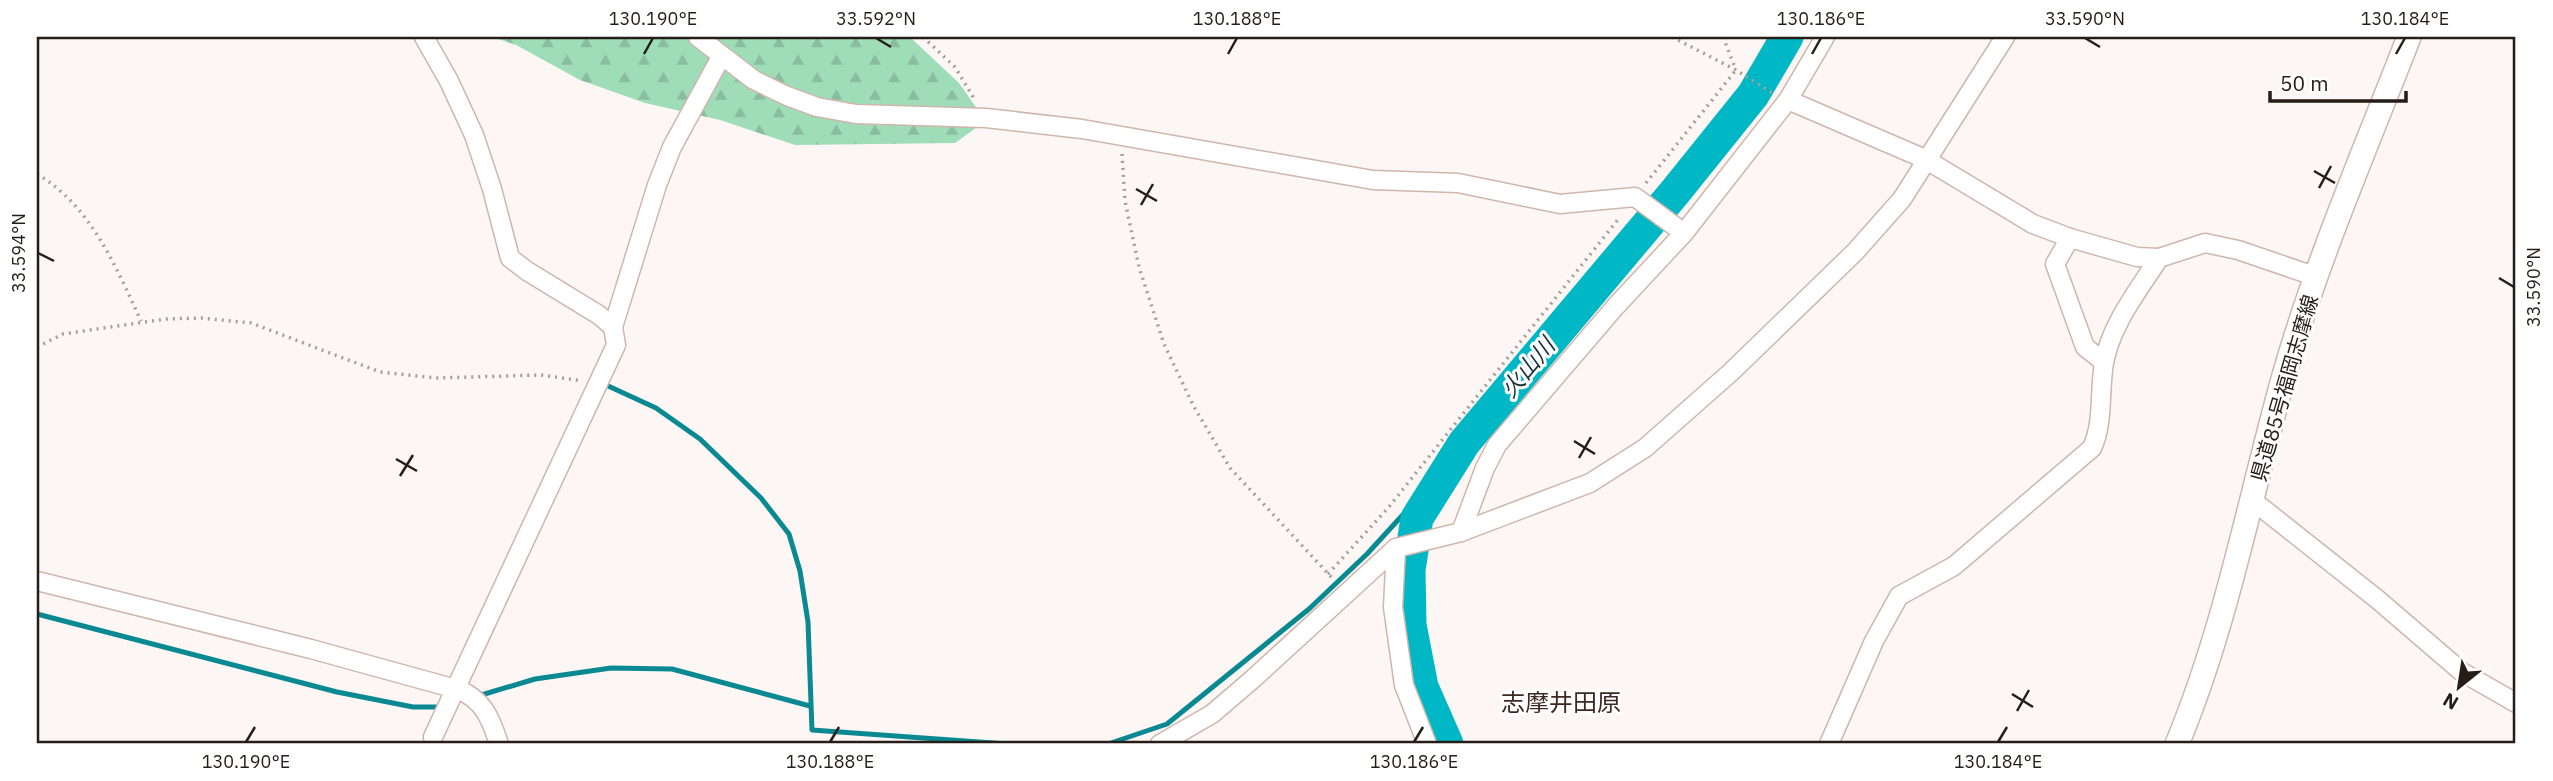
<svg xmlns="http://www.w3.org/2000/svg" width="2553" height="781" font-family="'IBM Plex Sans','Noto Sans JP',sans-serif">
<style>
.forest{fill:url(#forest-firs)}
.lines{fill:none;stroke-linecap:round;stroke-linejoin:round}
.stream{stroke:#0b8992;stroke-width:5}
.river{stroke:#00b7c6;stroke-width:33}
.minor-casing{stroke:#cfb6ac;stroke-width:21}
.major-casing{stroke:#cfb6ac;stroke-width:26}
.path{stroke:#a49e9b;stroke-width:3.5;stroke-dasharray:2 5;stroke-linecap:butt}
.minor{stroke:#fff;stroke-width:18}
.major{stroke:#fff;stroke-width:23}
.ticks{fill:none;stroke:#261d19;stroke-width:2.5}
.labels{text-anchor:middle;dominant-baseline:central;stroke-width:6;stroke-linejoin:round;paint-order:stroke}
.street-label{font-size:21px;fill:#261d19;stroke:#fff}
.water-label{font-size:23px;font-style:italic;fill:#1b3336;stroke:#fff}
.quarter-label{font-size:24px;fill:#3d2921;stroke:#fff}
.neatline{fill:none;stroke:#261d19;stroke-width:2.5}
.ticks-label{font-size:18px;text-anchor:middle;fill:#261d19}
</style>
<defs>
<pattern id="forest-firs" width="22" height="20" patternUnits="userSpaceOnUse" patternTransform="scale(1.75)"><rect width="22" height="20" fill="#9fddb8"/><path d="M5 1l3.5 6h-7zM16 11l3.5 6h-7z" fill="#89bd9e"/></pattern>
</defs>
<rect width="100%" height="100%" fill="#fcf7f5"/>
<!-- forest -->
<path class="forest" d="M493,37h417l49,46 19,27 -2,18 -21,15 -160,2 -75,-25 -75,-17 -65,-23 -64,-35z"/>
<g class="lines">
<!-- stream -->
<g class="stream">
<path d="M606,385l50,23 44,31 61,59 28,36 11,37 8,51 4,108 195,14h101l59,-20 142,-115 58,-55 42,-46 26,-21"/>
<path d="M37,614l300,78 76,15h29"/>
<path d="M478,696l57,-17 76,-11 61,1 138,37"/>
</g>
<!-- river -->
<path class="river" d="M1447,744l-25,-57 -12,-62 -1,-55 8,-52 47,-75 211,-251 78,-97 34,-58"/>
<!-- minor casing -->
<g class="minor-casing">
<g id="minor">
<path d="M424,37l25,44 25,54 18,54 18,69 17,13 72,44 14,12"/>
<path d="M698,37l56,43 33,16 30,11 39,7 130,4 96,11 291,51 85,3 102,21 75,-7 49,36"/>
<path d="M1788,100l137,59 108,65 37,14 67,19 22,1 46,-15 33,7 79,27"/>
<path d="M2070,238l-15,26 30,83 19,15"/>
<path d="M2252,500l125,99 85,73 54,31"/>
<path d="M1461,532l24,-64 12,-23 119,-139 68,-73 104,-133 37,-63"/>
<path d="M1396,548l-3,59 11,78 23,59"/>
<path d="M37,581l274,68 145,40c27,9 35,30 43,55"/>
<path d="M433,737l183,-392 -3,-18 44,-142 15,-38 49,-90"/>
<path d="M1160,744l52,-30 42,-36 142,-130 65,-16 129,-49 55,-35 85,-75 125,-121 47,-53 103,-162"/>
<path d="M1829,744l45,-103 25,-45 55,-30 138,-118c12,-26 7,-57 12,-85 7,-39 34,-72 55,-105"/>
</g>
</g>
<!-- major casing -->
<g class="major-casing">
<path id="major" d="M2177,744c49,-117 72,-243 106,-365 33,-117 82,-229 126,-342"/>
</g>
<!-- path -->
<g class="path">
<path d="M923,37l32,30 20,33"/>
<path d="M1672,37l64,33 38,24"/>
<path d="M1723,37l13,33"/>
<path d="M1122,154l3,47 14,66 25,77 29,61 37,63 104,112"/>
<path d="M37,174c54,32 79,93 104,147"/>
<path d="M1646,183l90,-113"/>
<path d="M37,347l26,-13 103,-15 35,-1 50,5 129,49 56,6 105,-3 41,6"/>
<path d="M1328,574l60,-66 232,-291"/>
</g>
<!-- minor -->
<use href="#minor" class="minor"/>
<!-- major -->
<use href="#major" class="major"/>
</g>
<!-- ticks -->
<path class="ticks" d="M876,38l15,9M2085,38l15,9M644,54l9,-16M1228,54l9,-16M1812,54l9,-16M2396,54l9,-16M2314,171l21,12M2319,188l12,-22M1136,189l21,12M1141,205l12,-21M38,253l16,8M2499,278l15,9M1574,441l21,13M1579,458l12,-21M396,459l21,12M400,476l13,-21M2012,694l21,13M2017,711l12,-21M246,742l9,-15M830,742l9,-15M1414,742l9,-15M1998,742l9,-15"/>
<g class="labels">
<!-- street labels -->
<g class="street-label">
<text transform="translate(2284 388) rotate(-74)">県道85号福岡志摩線</text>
</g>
<!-- water labels -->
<g class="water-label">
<text transform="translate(1527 367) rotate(-50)">火山川</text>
</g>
<!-- quarter labels -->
<g class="quarter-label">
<text x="1561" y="702">志摩井田原</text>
</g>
</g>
<!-- border -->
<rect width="2553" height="781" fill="none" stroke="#ffffff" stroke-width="77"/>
<!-- north arrow -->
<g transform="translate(2459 687) rotate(210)" stroke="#ffffff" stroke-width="5" paint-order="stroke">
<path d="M0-5L12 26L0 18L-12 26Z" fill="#261d19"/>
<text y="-10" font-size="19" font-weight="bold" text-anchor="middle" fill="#261d19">N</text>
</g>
<!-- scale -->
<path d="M2270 91v10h136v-10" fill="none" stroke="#261d19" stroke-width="3.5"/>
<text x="2280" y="91" font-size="21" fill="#261d19" stroke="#ffffff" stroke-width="5" paint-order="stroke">50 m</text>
<rect x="38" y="38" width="2476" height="704" class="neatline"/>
<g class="ticks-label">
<text x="653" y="25">130.190°E</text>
<text x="876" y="25">33.592°N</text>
<text x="1237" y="25">130.188°E</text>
<text x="1821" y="25">130.186°E</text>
<text x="2085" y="25">33.590°N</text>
<text x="2405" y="25">130.184°E</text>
<text transform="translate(19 253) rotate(-90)" y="6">33.594°N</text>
<text transform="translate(2534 287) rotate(-90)" y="6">33.590°N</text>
<text x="246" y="768">130.190°E</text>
<text x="830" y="768">130.188°E</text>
<text x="1414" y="768">130.186°E</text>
<text x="1998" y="768">130.184°E</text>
</g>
</svg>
